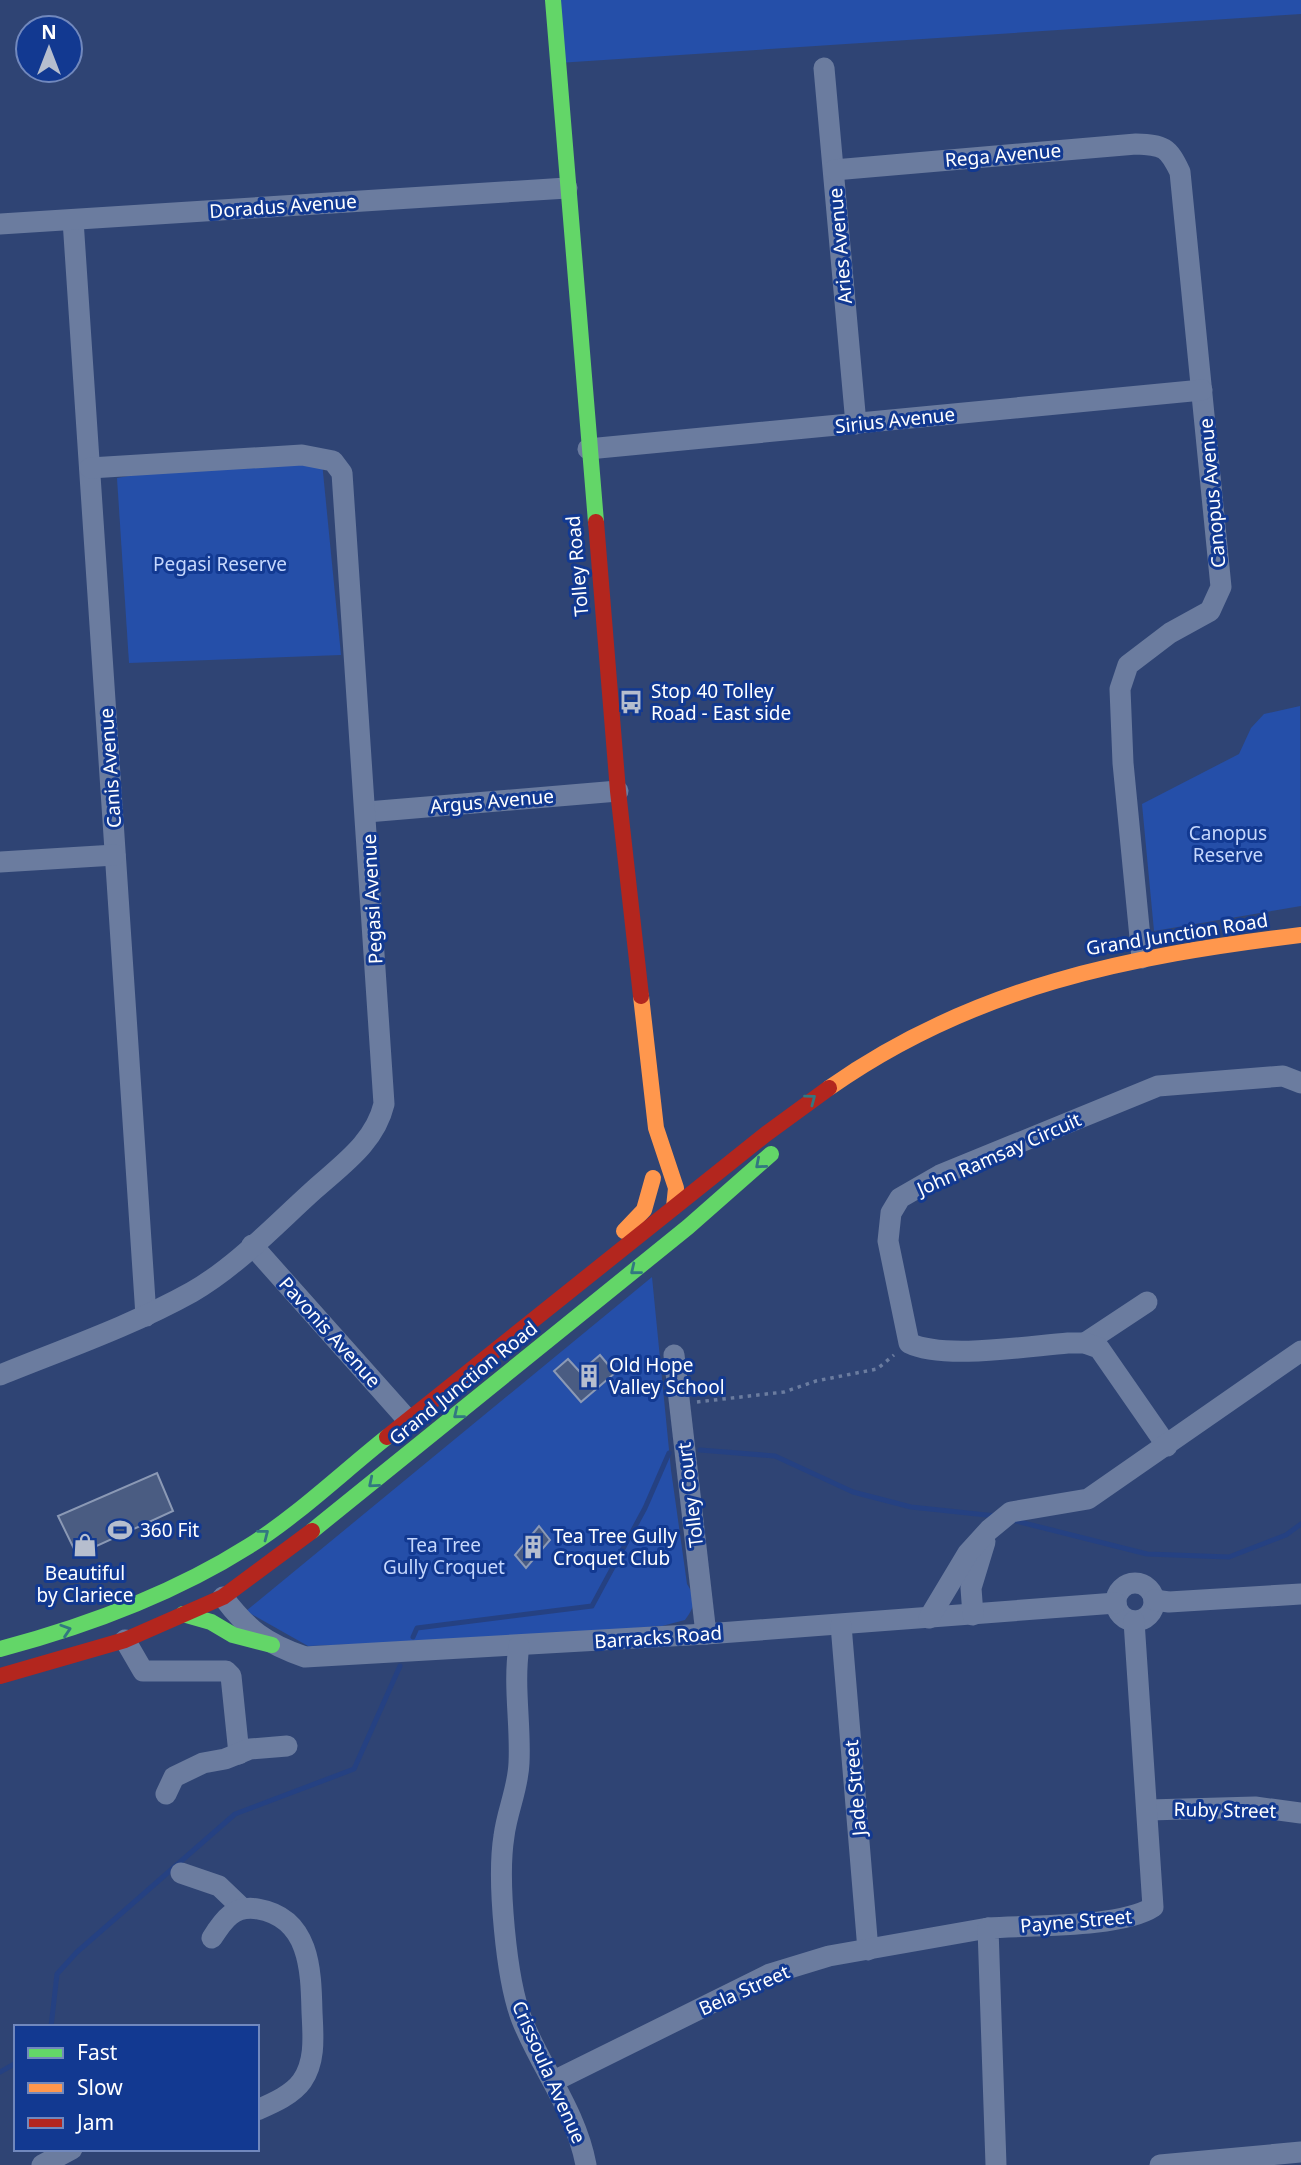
<svg xmlns="http://www.w3.org/2000/svg" width="1301" height="2165" font-family="'Noto Sans',sans-serif">
<style>
.green{fill:#254fa9}
.lines{fill:none;stroke-linecap:round;stroke-linejoin:round}
.stream{stroke:#254182;stroke-width:5}
.building{fill:#4a5c82;stroke:#8b99b5;stroke-width:2}
.path{stroke:#6b7c9f;stroke-width:3.5;stroke-dasharray:3.5 5;stroke-linecap:butt}
.street{stroke:#6b7c9f;stroke-width:21}
.fast{stroke:#63d668;stroke-width:16}
.slow{stroke:#ff974d;stroke-width:16}
.jam{stroke:#b3261e;stroke-width:16}
.oneway{stroke:#327881}
.labels{text-anchor:middle;dominant-baseline:central;stroke-width:6;stroke-linejoin:round;paint-order:stroke}
.street-label{font-size:19px;fill:#fff;stroke:#123991}
.park-label{font-size:19px;fill:#c5d7fd;stroke:#123991}
.poi-label{font-size:19px;fill:#fff;stroke:#123991;text-anchor:start}
</style>
<rect width="100%" height="100%" fill="#2f4474"/>
<!-- green -->
<g class="green">
<path d="M553,0h748v14l-743,49z"/>
<path d="M322,462l19,193 -212,8 -12,-185 40,-7z"/>
<path d="M1300,706l1,200 -147,25 -12,-127 97,-50 12,-26 13,-14z"/>
<path d="M652,1277l19,193 16,114c10,16 8,22 -2,36l-23,6 -175,13 -179,7 -62,-35z"/>
</g>
<g class="lines">
<!-- stream -->
<g class="stream">
<path d="M700,1450l75,6 78,36 58,15 85,9"/>
<path d="M1012,1520l135,34 82,3 57,-22 15,-11"/>
<path d="M413,1637l4,-9 175,-22 53,-98 24,-55"/>
<path d="M51,2027l6,-53 20,-22 158,-138 119,-45 46,-103"/>
<path d="M0,2072l16,-9"/>
</g>
</g>
<!-- building -->
<g class="building">
<path d="M600,1355l15,18 -34,29 -27,-31 14,-12 12,13z"/>
<path d="M157,1473l16,38 -96,44 -19,-39z"/>
<path d="M539,1526l11,14 -24,28 -11,-13z"/>
</g>
<g class="lines">
<!-- path -->
<path class="path" d="M697,1402l87,-10 32,-11 61,-12 17,-14"/>
<!-- street -->
<g class="street">
<path d="M824,68l32,356"/>
<path d="M834,170l302,-26c28,1 32,3 44,28l41,415 -11,24 -40,22 -42,32 -8,24 3,74 19,195"/>
<path d="M73,220l73,1096"/>
<path d="M0,224l567,-36"/>
<path d="M588,449l614,-59"/>
<path d="M367,812l251,-21"/>
<path d="M0,862l115,-7"/>
<path d="M252,1245l155,174"/>
<path d="M1085,1343l62,-41"/>
<path d="M674,1355l32,279"/>
<path d="M0,1375c64,-26 131,-49 192,-83 45,-26 84,-68 123,-103 28,-25 60,-47 69,-85l-42,-631 -9,-12 -31,-6 -212,13"/>
<path d="M1167,1446l-68,-98 -14,-5h-17c-40,3 -125,17 -159,0l-21,-102 3,-28 9,-15 40,-23 218,-89 125,-10 18,7"/>
<circle cx="1135" cy="1602" r="19"/>
<path d="M223,1597c25,33 42,46 82,60l401,-23 410,-31"/>
<path d="M1154,1600l15,2 132,-8"/>
<path d="M973,1615l-2,-27 14,-46"/>
<path d="M929,1618l39,-65 21,-23 22,-18 77,-13 213,-148"/>
<path d="M841,1625l27,325"/>
<path d="M125,1640l18,31h83l5,5 8,78"/>
<path d="M519,1646c-6,40 2,78 0,117 -1,26 -12,48 -15,73 -7,43 2,144 18,184 20,50 54,91 64,145"/>
<path d="M166,1794l8,-17 29,-14 22,-4 25,-10 37,-3"/>
<path d="M1149,1810l106,-3 46,6"/>
<path d="M181,1873l38,13 23,22"/>
<path d="M212,1938c12,-19 22,-33 46,-29 52,9 53,61 54,103 1,23 4,49 -10,69 -10,14 -29,22 -45,29"/>
<path d="M554,2081l216,-107 59,-18 159,-28"/>
<path d="M42,2165l30,-16"/>
<path d="M996,2165l-8,-237c41,-3 133,0 165,-21l-19,-286"/>
<path d="M1160,2165l141,-13"/>
</g>
<!-- fast -->
<g class="fast">
<path d="M553,0l43,522"/>
<path d="M312,1531l376,-304 83,-73"/>
<path d="M183,1614l28,8 22,13 39,10"/>
<path d="M0,1649c87,-23 173,-55 249,-103 48,-30 94,-74 138,-109"/>
</g>
<!-- slow -->
<g class="slow">
<path d="M641,996l15,132 20,60 -2,19"/>
<path d="M829,1088c145,-102 300,-132 472,-153"/>
<path d="M624,1231l20,-21 9,-32"/>
</g>
<!-- jam -->
<g class="jam">
<path d="M596,522l22,269 23,205"/>
<path d="M387,1437l379,-303 63,-46"/>
<path d="M0,1676l125,-36 98,-43 89,-66"/>
</g>
</g>
<!-- one-way arrows -->
<defs><path id="oneway-chevron" d="M-2-3.5L2.5 0L-2 3.5" fill="none" stroke-width="1.6" stroke-linecap="round" stroke-linejoin="round" transform="scale(1.75)"/></defs>
<g class="oneway">
<use href="#oneway-chevron" transform="translate(811 1099) rotate(-37)"/>
<use href="#oneway-chevron" transform="translate(760 1164) rotate(139)"/>
<use href="#oneway-chevron" transform="translate(635 1270) rotate(141)"/>
<use href="#oneway-chevron" transform="translate(458 1414) rotate(141)"/>
<use href="#oneway-chevron" transform="translate(373 1483) rotate(140)"/>
<use href="#oneway-chevron" transform="translate(264 1534) rotate(-38)"/>
<use href="#oneway-chevron" transform="translate(66 1630) rotate(-18)"/>
</g>
<!-- icons -->
<defs>
<g id="bus-bare" transform="scale(1.89)"><path d="M-5-6H5V4H4V6H2V4H-2V6H-4V4H-5ZM-3.5-4V0h7V-4ZM-3.5 1.2v1.5H-2V1.2ZM2 1.2v1.5H3.5V1.2Z" fill="#b6bece" stroke="#123991" stroke-width="2.5" paint-order="stroke"/></g>
<g id="building-bare" transform="scale(1.89)"><path d="M-4-6H4V6H1V3H-1V6H-4ZM-2.5-4.3h1.7v1.8h-1.7ZM.8-4.3h1.7v1.8H.8ZM-2.5-1h1.7V.8h-1.7ZM.8-1h1.7V.8H.8Z" fill="#b6bece" stroke="#123991" stroke-width="2.5" paint-order="stroke"/></g>
<g id="stadium-bare" transform="scale(1.89)"><path d="M0-5a6.5 5 0 1 0 0 10a6.5 5 0 1 0 0-10ZM-3.5-1.8h7v3.6h-7Z" fill="#b6bece" stroke="#123991" stroke-width="2.5" paint-order="stroke"/></g>
<g id="shop-bare" transform="scale(1.89)"><path d="M-5-2.5h2.3a2.7 3.5 0 0 1 5.4 0H5L5.5 6h-11ZM-1.5-2.5h3a1.5 2.3 0 0 0-3 0Z" fill="#b6bece" stroke="#123991" stroke-width="2.5" paint-order="stroke"/></g>
</defs>
<g fill-rule="evenodd">
<use href="#bus-bare" x="631" y="702"/>
<use href="#building-bare" x="589" y="1376"/>
<use href="#stadium-bare" x="120" y="1530"/>
<use href="#shop-bare" x="85" y="1545"/>
<use href="#building-bare" x="533" y="1547"/>
</g>
<g class="labels">
<!-- street labels -->
<g class="street-label">
<text transform="translate(1003 155) rotate(-5)">Rega Avenue</text>
<text transform="translate(283 206) rotate(-4)">Doradus Avenue</text>
<text transform="translate(840 246) rotate(-95)">Aries Avenue</text>
<text transform="translate(895 420) rotate(-6)">Sirius Avenue</text>
<text transform="translate(1212 493) rotate(-95)">Canopus Avenue</text>
<text transform="translate(577 566) rotate(-95)">Tolley Road</text>
<text transform="translate(110 768) rotate(-94)">Canis Avenue</text>
<text transform="translate(492 801) rotate(-5)">Argus Avenue</text>
<text transform="translate(372 899) rotate(-93)">Pegasi Avenue</text>
<text transform="translate(1177 934) rotate(-9)">Grand Junction Road</text>
<text transform="translate(999 1154) rotate(-24)">John Ramsay Circuit</text>
<text transform="translate(330 1332) rotate(48)">Pavonis Avenue</text>
<text transform="translate(463 1383) rotate(-39)">Grand Junction Road</text>
<text transform="translate(690 1495) rotate(-97)">Tolley Court</text>
<text transform="translate(658 1637) rotate(-4)">Barracks Road</text>
<text transform="translate(855 1788) rotate(-95)">Jade Street</text>
<text transform="translate(1225 1810) rotate(1)">Ruby Street</text>
<text transform="translate(1076 1921) rotate(-5)">Payne Street</text>
<text transform="translate(744 1990) rotate(-24)">Bela Street</text>
<text transform="translate(549 2072) rotate(66)">Crissoula Avenue</text>
</g>
<!-- park labels -->
<g class="park-label">
<text x="220" y="564">Pegasi Reserve</text>
<text x="1228" y="833">Canopus<tspan x="1228" dy="22">Reserve</tspan></text>
<text x="444" y="1545">Tea Tree<tspan x="444" dy="22">Gully Croquet</tspan></text>
</g>
<!-- poi labels -->
<g class="poi-label">
<text x="651" y="691">Stop 40 Tolley<tspan x="651" dy="22">Road - East side</tspan></text>
<text x="609" y="1365">Old Hope<tspan x="609" dy="22">Valley School</tspan></text>
<text x="140" y="1530">360 Fit</text>
<text x="553" y="1536">Tea Tree Gully<tspan x="553" dy="22">Croquet Club</tspan></text>
<text x="85" y="1573" text-anchor="middle">Beautiful<tspan x="85" dy="22">by Clariece</tspan></text>
</g>
</g>
<!-- legend -->
<rect x="14" y="2025" width="245" height="126" fill="#123991" stroke="#7188bd" stroke-width="2"/>
<rect x="28" y="2048" width="35" height="10" fill="#63d668" stroke="#7188bd" stroke-width="2"/>
<text x="77" y="2060" font-size="21" fill="#ffffff">Fast</text>
<rect x="28" y="2083" width="35" height="10" fill="#ff974d" stroke="#7188bd" stroke-width="2"/>
<text x="77" y="2095" font-size="21" fill="#ffffff">Slow</text>
<rect x="28" y="2118" width="35" height="10" fill="#b3261e" stroke="#7188bd" stroke-width="2"/>
<text x="77" y="2130" font-size="21" fill="#ffffff">Jam</text>
<!-- north arrow -->
<g transform="translate(49 49)"><circle r="33" fill="#123991" stroke="#7188bd" stroke-width="2"/>
<path d="M0-5L12 26L0 18L-12 26Z" fill="#b6bece"/>
<text y="-10" font-size="19" font-weight="bold" text-anchor="middle" fill="#ffffff">N</text>
</g>
</svg>
